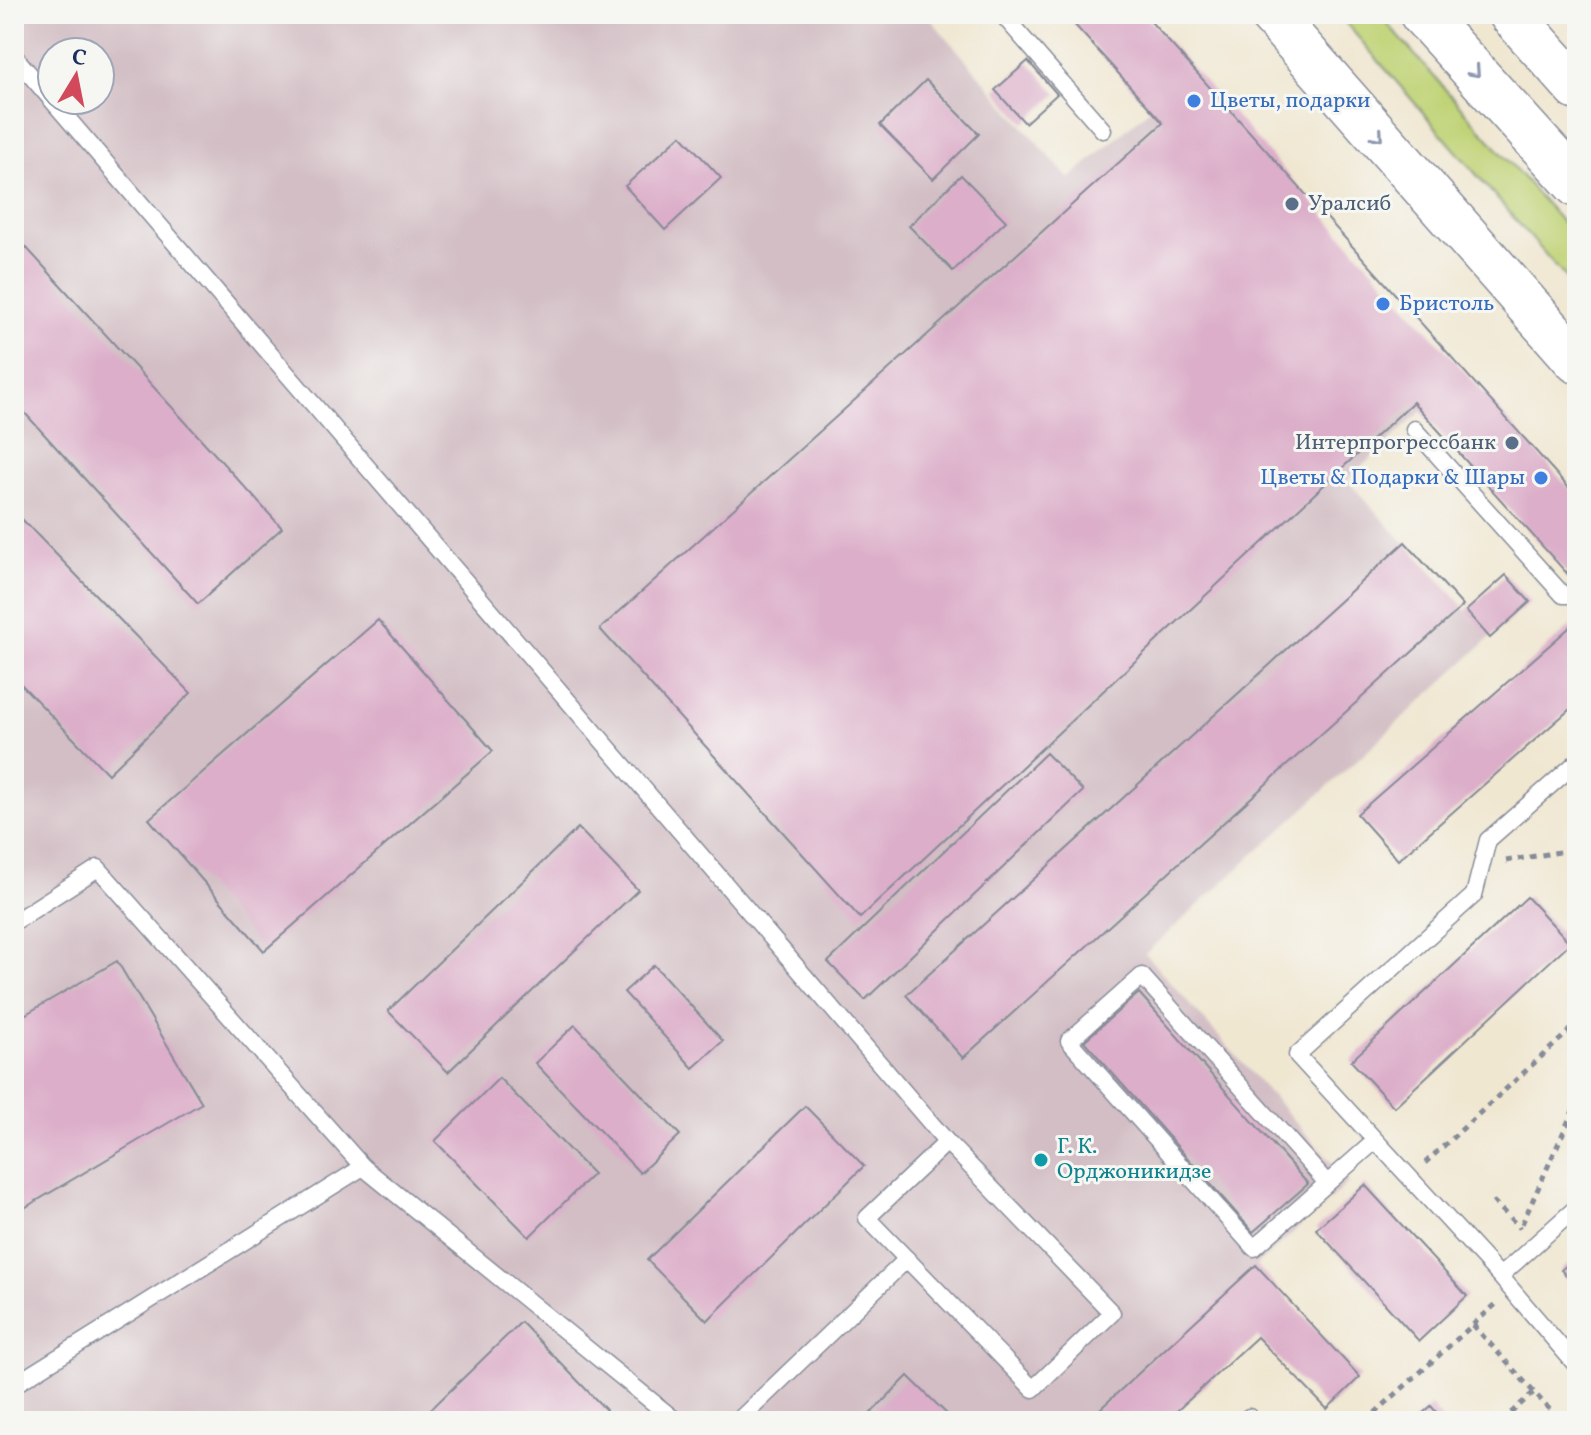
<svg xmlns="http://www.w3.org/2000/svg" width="1591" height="1435" font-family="Vollkorn,serif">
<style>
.industrial{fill:#d2bec4;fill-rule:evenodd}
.green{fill:#c0d376;stroke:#6e816a;stroke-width:2}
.building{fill:#dcaec9}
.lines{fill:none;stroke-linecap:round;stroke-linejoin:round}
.service-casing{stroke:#868b98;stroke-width:19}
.secondary-casing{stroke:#868b98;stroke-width:47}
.primary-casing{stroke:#868b98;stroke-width:47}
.path{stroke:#868b98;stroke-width:5;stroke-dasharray:6 6;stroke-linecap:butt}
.service{stroke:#fff;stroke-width:16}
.secondary{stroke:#fff;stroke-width:44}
.primary{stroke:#fff;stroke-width:44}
.oneway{stroke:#8d97ae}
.shop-dot{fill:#3f7fe0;stroke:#f6f6f2;stroke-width:3}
.service-dot{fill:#5c6f8a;stroke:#f6f6f2;stroke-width:3}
.culture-dot{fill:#0f9aa8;stroke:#f6f6f2;stroke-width:3}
.labels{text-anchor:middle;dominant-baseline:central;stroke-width:6;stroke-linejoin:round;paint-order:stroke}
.shop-label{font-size:22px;fill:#366cbe;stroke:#f6f6f2;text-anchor:start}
.service-label{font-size:22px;fill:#4e5e75;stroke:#f6f6f2;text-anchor:start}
.culture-label{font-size:22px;fill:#0d838f;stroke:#f6f6f2;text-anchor:start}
</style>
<rect width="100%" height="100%" fill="#f6f6f2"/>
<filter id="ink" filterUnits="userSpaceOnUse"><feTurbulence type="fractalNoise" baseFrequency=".0125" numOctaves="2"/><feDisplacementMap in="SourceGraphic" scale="16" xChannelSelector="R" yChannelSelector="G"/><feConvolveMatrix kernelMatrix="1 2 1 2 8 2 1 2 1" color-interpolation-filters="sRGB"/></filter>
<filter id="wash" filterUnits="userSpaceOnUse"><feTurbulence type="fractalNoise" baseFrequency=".006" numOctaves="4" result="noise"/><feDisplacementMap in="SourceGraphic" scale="32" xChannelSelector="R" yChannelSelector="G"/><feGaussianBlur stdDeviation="1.8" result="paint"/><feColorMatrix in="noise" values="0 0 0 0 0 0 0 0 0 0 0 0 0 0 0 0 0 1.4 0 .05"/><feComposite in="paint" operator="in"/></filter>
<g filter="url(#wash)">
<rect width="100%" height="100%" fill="#f0e7d1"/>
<!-- industrial -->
<path class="industrial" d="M14,14h912l143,165 81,-70 272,302 -75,69 143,158 -345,316 204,228 -128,116 36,39 -91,84h-1152zM52,52h48v48h-48z"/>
<!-- green -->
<path class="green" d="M1338,14h41l198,225v52z"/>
<g id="blocks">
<!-- building -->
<g class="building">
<path d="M1065,14h79l433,483v75l-6,6 -158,-176 -553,516 -260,-289 563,-506z"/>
<path d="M1028,61l29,33 -32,29 -30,-33z"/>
<path d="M926,80l53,54 -46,45 -53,-54z"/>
<path d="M681,135l40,43 -56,52 -40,-44z"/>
<path d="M961,175l45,46 -53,50 -44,-45z"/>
<path d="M14,234l268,294 -84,76 -184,-203z"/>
<path d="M14,511l177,182 -83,81 -94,-97z"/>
<path d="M1405,542l58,64 -500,452 -57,-63z"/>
<path d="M1506,575l24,27 -40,36 -24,-27z"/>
<path d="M378,620l115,131 -229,200 -115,-132z"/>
<path d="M1577,621v82l-179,157 -41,-46z"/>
<path d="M1046,753l37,38 -218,209 -37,-38z"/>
<path d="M578,828l60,62 -190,182 -60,-61z"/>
<path d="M1527,897l43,46 -176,164 -43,-46z"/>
<path d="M117,961l85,142 -188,111v-193z"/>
<path d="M654,965l69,76 -30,27 -69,-76z"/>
<path d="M1139,993l169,191 -55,48 -169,-191z"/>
<path d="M575,1025l105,110 -40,38 -105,-110z"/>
<path d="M499,1078l94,96 -64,63 -94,-96z"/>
<path d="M805,1106l59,60 -157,155 -60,-61z"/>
<path d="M1365,1185l102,111 -48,45 -103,-112z"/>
<path d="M1577,1256v31l-16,-17z"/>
<path d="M1256,1265l104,112 -33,32 -70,-72 -91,84h-79z"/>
<path d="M521,1322l85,88 -11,11h-176z"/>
<path d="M908,1376l46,45h-91z"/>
<path d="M1431,1406l13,15h-30z"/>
</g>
</g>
</g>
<g filter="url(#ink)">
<use href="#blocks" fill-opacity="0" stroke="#868b98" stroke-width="2"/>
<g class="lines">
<!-- service casing -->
<g class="service-casing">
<g id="service">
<path d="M1002,14l101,116"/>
<path d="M14,56l933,1086"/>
<path d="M1414,429l149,166h11l3,-2"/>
<path d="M1577,762l-89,78 -14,55 -177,160 203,221 77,90"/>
<path d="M14,922l84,-54 265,299 -349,218"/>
<path d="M947,1142l165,171 -79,76 -166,-171z"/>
<path d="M363,1167l313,254"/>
<path d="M1327,1183l-185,-207 -73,65 185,207 121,-107"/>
<path d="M1500,1276l77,-69"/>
<path d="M738,1421l169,-162"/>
<path d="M1244,1421l5,-4 4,4"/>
</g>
</g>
<!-- secondary casing -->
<g class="secondary-casing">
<path id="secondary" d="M1271,14l306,347"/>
</g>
<!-- primary casing -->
<g class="primary-casing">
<g id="primary">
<path d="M1422,14l155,171"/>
<path d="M1511,14l66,74"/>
</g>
</g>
<!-- path -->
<g class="path">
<path d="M1506,861l71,-12"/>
<path d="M1425,1163l152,-139"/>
<path d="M1493,1201l27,27"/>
<path d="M1522,1224l55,-122"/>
<path d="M1473,1325l87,96"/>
<path d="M1366,1421l130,-117"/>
<path d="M1502,1421l32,-29"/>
</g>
<!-- service -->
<use href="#service" class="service"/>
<!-- secondary -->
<use href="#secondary" class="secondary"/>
<!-- primary -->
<use href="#primary" class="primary"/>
</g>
<!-- one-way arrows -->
<defs><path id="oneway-chevron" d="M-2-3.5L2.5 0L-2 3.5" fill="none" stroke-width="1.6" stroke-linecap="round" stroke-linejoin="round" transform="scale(2)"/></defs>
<g class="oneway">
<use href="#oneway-chevron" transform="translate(1475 72) rotate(48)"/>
<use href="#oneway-chevron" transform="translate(1378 136) rotate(49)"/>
</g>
</g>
<!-- markers -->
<g class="shop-dot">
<circle cx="1194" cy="101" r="8"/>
<circle cx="1383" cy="304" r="8"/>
<circle cx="1541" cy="478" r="8"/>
</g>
<g class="service-dot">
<circle cx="1292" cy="204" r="8"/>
<circle cx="1512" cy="443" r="8"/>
</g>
<circle class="culture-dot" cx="1041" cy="1160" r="8"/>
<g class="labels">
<!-- shop labels -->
<g class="shop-label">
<text x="1210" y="101">Цветы, подарки</text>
<text x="1399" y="304">Бристоль</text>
<text x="1525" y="478" text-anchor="end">Цветы &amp; Подарки &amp; Шары</text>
</g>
<!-- service labels -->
<g class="service-label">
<text x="1308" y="204">Уралсиб</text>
<text x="1496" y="443" text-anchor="end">Интерпрогрессбанк</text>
</g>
<!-- culture labels -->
<g class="culture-label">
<text x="1057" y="1147">Г. К.<tspan x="1057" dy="25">Орджоникидзе</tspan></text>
</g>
</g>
<!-- margin -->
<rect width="1591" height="1435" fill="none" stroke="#f6f6f2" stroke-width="48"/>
<!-- north arrow -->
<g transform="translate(76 76) rotate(10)"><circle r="38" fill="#f6f6f2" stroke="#9ea6b7" stroke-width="2"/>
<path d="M0-6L14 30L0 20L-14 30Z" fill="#d1495b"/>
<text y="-12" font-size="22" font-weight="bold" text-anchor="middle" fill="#1b2f5e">С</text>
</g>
</svg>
